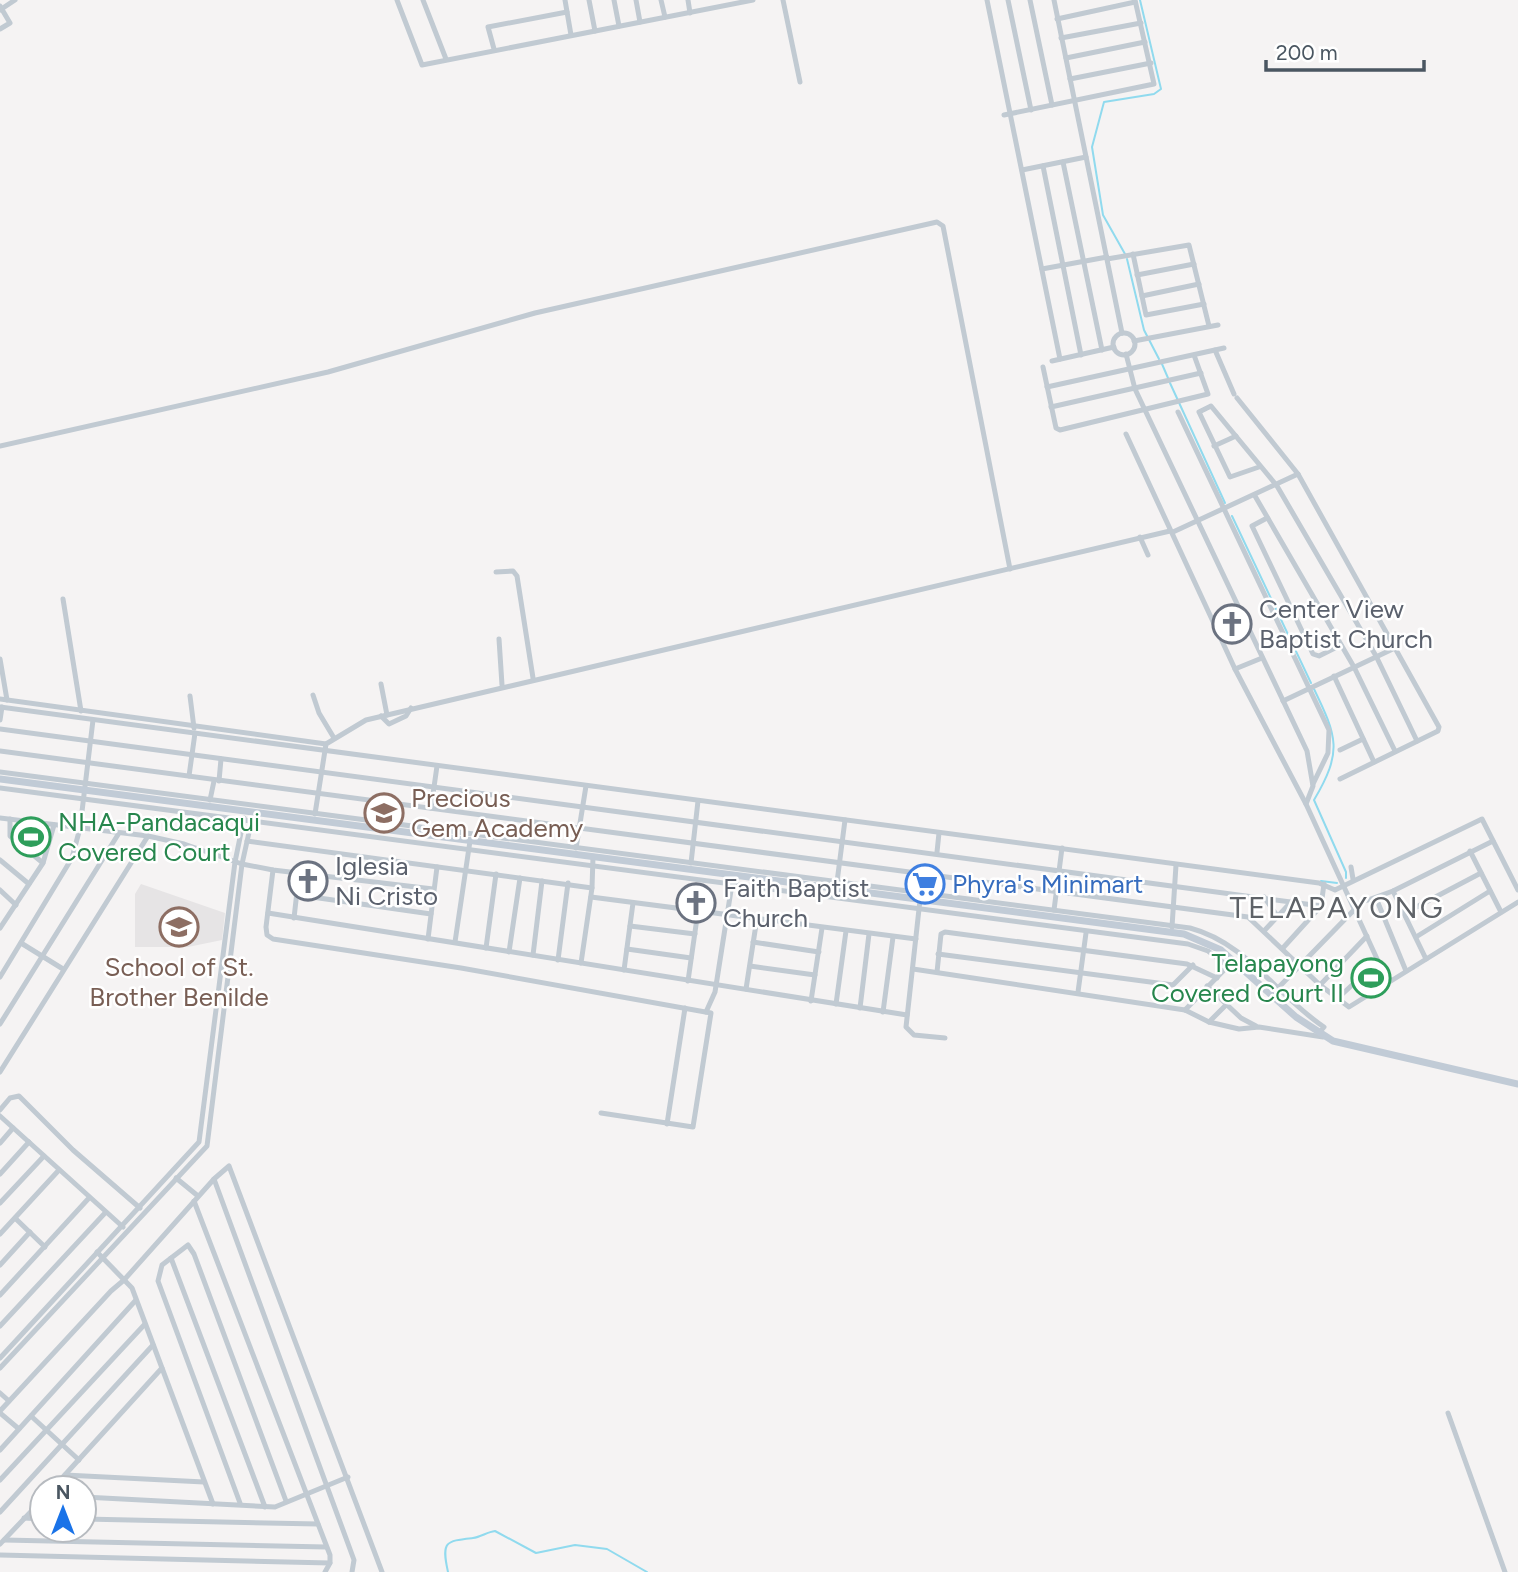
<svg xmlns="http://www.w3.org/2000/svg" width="1518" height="1572" font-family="Figtree,sans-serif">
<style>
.education{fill:#e6e4e5}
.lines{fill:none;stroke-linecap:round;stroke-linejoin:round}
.stream{stroke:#90daee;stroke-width:2}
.street{stroke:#c1cad2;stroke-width:5}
.secondary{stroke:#c1cbd6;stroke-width:7}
.labels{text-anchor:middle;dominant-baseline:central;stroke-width:5;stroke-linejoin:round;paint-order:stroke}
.worship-label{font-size:26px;fill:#5b616d;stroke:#fff;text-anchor:start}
.education-label{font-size:26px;fill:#785e54;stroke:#fff;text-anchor:start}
.leisure-label{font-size:26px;fill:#27864d;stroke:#fff;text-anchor:start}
.shop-label{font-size:26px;fill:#366cbe;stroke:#fff;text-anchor:start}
.quarter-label{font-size:30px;letter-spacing:2px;fill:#5f6368;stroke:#fff}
</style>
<rect width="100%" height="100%" fill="#f5f3f3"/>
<!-- education -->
<path class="education" d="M141,884l84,29 -3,27 -34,7h-53v-53z"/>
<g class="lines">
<!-- stream -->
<g class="stream">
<path d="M1125,254l-22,-39 -11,-68 12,-45 50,-8 7,-5 -21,-89"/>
<path d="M1127,259l17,71 15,29"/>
<path d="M1162,364l6,14"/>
<path d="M1170,383l55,120"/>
<path d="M1232,516l79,167"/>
<path d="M1314,689c23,48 29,62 0,111l32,72v6"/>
<path d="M1321,881l16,2"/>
<path d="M448,1572c-7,-31 -2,-31 25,-34 8,-1 14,-6 22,-7l41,22 39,-8 32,4 40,23"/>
</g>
<!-- street -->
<g class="street">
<path d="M397,0l25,65 331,-65"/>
<path d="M423,0l23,59"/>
<path d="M565,0l6,35"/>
<path d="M589,0l6,31"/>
<path d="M614,0l5,26"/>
<path d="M636,0l4,22"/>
<path d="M661,0l4,17"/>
<path d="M688,0l2,13"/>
<path d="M783,0l17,82"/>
<path d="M987,0l73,359"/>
<path d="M1008,0l23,110"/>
<path d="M1030,0l22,105"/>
<path d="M1054,0l68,333"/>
<path d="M0,6l10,17 -10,6"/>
<path d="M0,10l15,-10"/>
<path d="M1057,19l78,-17"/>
<path d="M1061,38l80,-15"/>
<path d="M494,49l-6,-22 79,-15"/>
<path d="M1066,58l79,-16"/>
<path d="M1070,79l81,-16"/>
<path d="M1004,115l150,-31 -19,-84"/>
<path d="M1063,162l39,188"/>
<path d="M1043,166l38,189"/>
<path d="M1022,170l64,-13"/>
<path d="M1133,254l13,61 58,-11"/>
<path d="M1107,259l82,-14 20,81"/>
<path d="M1042,269l65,-12"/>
<path d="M1137,275l57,-11"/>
<path d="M1142,296l57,-12"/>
<circle cx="1124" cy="344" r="11"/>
<path d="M1134,341l84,-16"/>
<path d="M1215,350l19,44"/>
<path d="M1126,354l9,35 172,362 6,35 -7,18 72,157 12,19"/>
<path d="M1052,361l62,-14"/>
<path d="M1043,367l13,61 4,2 148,-36 -14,-39"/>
<path d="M1047,387l177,-39"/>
<path d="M1237,398l61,76 141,253 -1,4 -98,48"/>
<path d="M1051,407l150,-34"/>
<path d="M1178,412l151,318 -1,23 -15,31"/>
<path d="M1126,434l109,235 71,135"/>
<path d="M0,446l328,-74 207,-59 402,-91 6,4 67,343"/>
<path d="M1214,446l22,-10"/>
<path d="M1259,467l-29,10 -31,-65 12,-6 66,80 99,170 41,85"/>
<path d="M1255,496l99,171 41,84"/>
<path d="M1267,518l-15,8 61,128 6,2 22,-11"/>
<path d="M1173,532l125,-58"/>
<path d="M1140,537l8,18"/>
<path d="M496,572l17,-1 4,5 16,102"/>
<path d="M63,599l18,112"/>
<path d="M499,639l3,46"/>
<path d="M0,659l7,41"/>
<path d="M1235,669l27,-11"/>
<path d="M1334,676l40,86"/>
<path d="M381,684l6,31"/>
<path d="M313,695l6,18 15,25"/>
<path d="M190,696l4,32"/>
<path d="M0,699l326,45"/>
<path d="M1283,701l114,-54"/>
<path d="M0,707l1319,176 16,7 147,-71 36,71"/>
<path d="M381,716l8,8 17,-8 5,-8"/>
<path d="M0,720l2,-13"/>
<path d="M0,729l1321,177"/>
<path d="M1340,750l23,-11"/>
<path d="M0,751l1248,166 72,68 29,22 169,-105"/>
<path d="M0,772l1190,156c57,15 87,68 134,99l-5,6"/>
<path d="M189,776l6,-43"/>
<path d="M219,781l2,-22"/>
<path d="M0,788l1188,156 20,7 20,15"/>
<path d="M210,800l4,-19"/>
<path d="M431,808l6,-42"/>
<path d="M315,814l11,-70 40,-24 804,-189"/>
<path d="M0,818l148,18 36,8 58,20 31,6 160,19"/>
<path d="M10,819v17l33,27"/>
<path d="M247,841l345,47"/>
<path d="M576,848l10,-62"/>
<path d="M1470,851l31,61"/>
<path d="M937,852l2,-19"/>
<path d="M0,860l29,24"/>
<path d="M691,863l7,-62"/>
<path d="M1351,867l2,12"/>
<path d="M273,870l-7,57 1,8 6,4 188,29 250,45 -18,114 -92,-14"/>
<path d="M837,882l8,-62"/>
<path d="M0,890l16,15"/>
<path d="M1393,891l33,68"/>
<path d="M932,894l1,-18"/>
<path d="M298,895l133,19"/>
<path d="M591,897l325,42"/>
<path d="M1264,897l14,20"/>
<path d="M1376,898l30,73"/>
<path d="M920,900l-14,127 8,8 31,3"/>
<path d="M1354,905l39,-14 100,-50"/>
<path d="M1054,910l8,-62"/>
<path d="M268,913l639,102"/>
<path d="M1405,913l76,-40"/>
<path d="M294,918l5,-44"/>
<path d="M630,926l65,8"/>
<path d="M1172,927l4,-62"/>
<path d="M0,928l43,-65 11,-38"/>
<path d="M1264,931l28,-30"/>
<path d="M1416,937l74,-46"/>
<path d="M428,939l9,-72"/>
<path d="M455,942l15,-101"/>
<path d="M753,942l66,10"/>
<path d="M21,943l42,26"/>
<path d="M486,948l10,-74"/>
<path d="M627,949l64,9"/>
<path d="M1282,949l39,-43 3,-22"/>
<path d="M509,952l11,-74"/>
<path d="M938,954l235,31 20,-20"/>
<path d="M533,955l9,-74"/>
<path d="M558,960l10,-77"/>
<path d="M581,963l11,-75 1,-31"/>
<path d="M750,966l65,9"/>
<path d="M913,969l272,41 24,12 30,7 20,-2 64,10"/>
<path d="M624,970l9,-67"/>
<path d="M937,972l4,-38 4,-2 242,32 30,14"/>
<path d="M0,977l72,-119 8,-30 13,-108"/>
<path d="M688,981l10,-70"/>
<path d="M1320,985l47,-49"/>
<path d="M1207,986l34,32 15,8"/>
<path d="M1278,988l76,-78"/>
<path d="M746,989l11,-71"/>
<path d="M1078,992l8,-59"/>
<path d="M1337,999l41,-38"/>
<path d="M811,1001l11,-73"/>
<path d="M836,1004l10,-73"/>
<path d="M860,1008l9,-74"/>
<path d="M1185,1010l44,-45"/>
<path d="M706,1012l9,-20 17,-108"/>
<path d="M883,1012l10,-75"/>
<path d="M1209,1022l17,-17"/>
<path d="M0,1024l119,-191"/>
<path d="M0,1072l148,-236"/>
<path d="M0,1110l10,-12 9,-2 54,54 67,58"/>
<path d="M0,1116l123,111"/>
<path d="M667,1124l18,-116"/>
<path d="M0,1143l13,-15"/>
<path d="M0,1174l29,-32"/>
<path d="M176,1178l22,18"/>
<path d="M214,1179l140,381 -2,12"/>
<path d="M194,1201l136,354v8l-5,9"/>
<path d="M0,1203l44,-47"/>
<path d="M15,1218l30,29"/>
<path d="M0,1234l59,-64"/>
<path d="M97,1252l35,36 81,216"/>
<path d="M171,1258l94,249"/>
<path d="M0,1265l30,-33"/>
<path d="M0,1295l89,-97"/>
<path d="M0,1326l105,-113"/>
<path d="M0,1358l199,-216 36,-280 9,-44"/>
<path d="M0,1368l207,-222 35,-282 10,-45"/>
<path d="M0,1393l9,8"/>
<path d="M0,1411l111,-120 13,-11 90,-101 15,-13 153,406"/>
<path d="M0,1413l19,16"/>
<path d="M1448,1413l57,159"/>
<path d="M31,1416l48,44"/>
<path d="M0,1450l136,-150"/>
<path d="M65,1475l139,7"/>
<path d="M0,1480l145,-156"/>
<path d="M53,1488l109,-120"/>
<path d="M84,1497l191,10 73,-30"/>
<path d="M240,1503l-82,-222 4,-16 26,-20 6,9 92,247"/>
<path d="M0,1512l153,-167"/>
<path d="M24,1518l18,1"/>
<path d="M84,1519l234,5"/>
<path d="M4,1540l322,7"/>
<path d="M0,1544l42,-44"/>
<path d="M0,1555l330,8"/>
</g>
<!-- secondary -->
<path class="secondary" d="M0,779l1184,155 37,16 75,67 37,24 185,43"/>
</g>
<!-- icons -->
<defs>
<g id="church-ring" transform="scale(2.0125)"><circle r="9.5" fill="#fff" stroke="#6b7280" stroke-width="1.5"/><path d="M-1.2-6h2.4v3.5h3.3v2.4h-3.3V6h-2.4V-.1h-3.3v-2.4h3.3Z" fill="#6b7280"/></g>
<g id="school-ring" transform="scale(2.0125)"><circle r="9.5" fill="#fff" stroke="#8d6e63" stroke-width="1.5"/><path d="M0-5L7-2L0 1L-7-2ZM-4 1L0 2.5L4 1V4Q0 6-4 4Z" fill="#8d6e63"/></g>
<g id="stadium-ring" transform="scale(2.0125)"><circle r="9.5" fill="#fff" stroke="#2e9e5b" stroke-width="1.5"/><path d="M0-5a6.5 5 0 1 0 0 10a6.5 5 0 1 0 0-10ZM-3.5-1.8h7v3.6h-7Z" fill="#2e9e5b"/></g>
<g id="supermarket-ring" transform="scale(2.0125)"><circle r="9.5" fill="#fff" stroke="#3f7fe0" stroke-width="1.5"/><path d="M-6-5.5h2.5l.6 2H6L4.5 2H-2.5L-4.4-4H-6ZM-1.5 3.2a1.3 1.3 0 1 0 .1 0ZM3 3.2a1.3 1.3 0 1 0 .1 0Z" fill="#3f7fe0"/></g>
</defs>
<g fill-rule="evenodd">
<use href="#church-ring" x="1232" y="624"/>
<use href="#school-ring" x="384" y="813"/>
<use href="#stadium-ring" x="31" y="837"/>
<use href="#church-ring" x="308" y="881"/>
<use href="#supermarket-ring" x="925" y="884"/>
<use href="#church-ring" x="696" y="903"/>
<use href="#school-ring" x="179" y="927"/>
<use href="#stadium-ring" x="1371" y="978"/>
</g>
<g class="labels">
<!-- worship labels -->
<g class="worship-label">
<text x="1259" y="609">Center View<tspan x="1259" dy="30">Baptist Church</tspan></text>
<text x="335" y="866">Iglesia<tspan x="335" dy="30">Ni Cristo</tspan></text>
<text x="723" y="888">Faith Baptist<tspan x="723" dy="30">Church</tspan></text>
</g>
<!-- education labels -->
<g class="education-label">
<text x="411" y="798">Precious<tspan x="411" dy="30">Gem Academy</tspan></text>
<text x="179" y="967" text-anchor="middle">School of St.<tspan x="179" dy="30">Brother Benilde</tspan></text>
</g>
<!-- leisure labels -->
<g class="leisure-label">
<text x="58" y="822">NHA-Pandacaqui<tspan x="58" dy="30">Covered Court</tspan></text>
<text x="1344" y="963" text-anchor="end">Telapayong<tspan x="1344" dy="30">Covered Court II</tspan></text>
</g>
<!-- shop labels -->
<g class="shop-label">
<text x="952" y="884">Phyra's Minimart</text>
</g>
<!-- quarter labels -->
<g class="quarter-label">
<text x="1337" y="907">TELAPAYONG</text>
</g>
</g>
<!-- north arrow -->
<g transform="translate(63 1509)"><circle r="33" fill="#ffffff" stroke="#b7bbc0" stroke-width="2"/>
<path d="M0-5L12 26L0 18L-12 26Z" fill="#1a73e8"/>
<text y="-10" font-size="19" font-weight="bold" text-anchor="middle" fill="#4a5661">N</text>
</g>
<!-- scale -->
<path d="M1266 60v10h158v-10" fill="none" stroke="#4a5661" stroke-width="3.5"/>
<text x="1276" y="60" font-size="21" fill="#4a5661" stroke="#ffffff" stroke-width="5" paint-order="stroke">200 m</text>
</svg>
